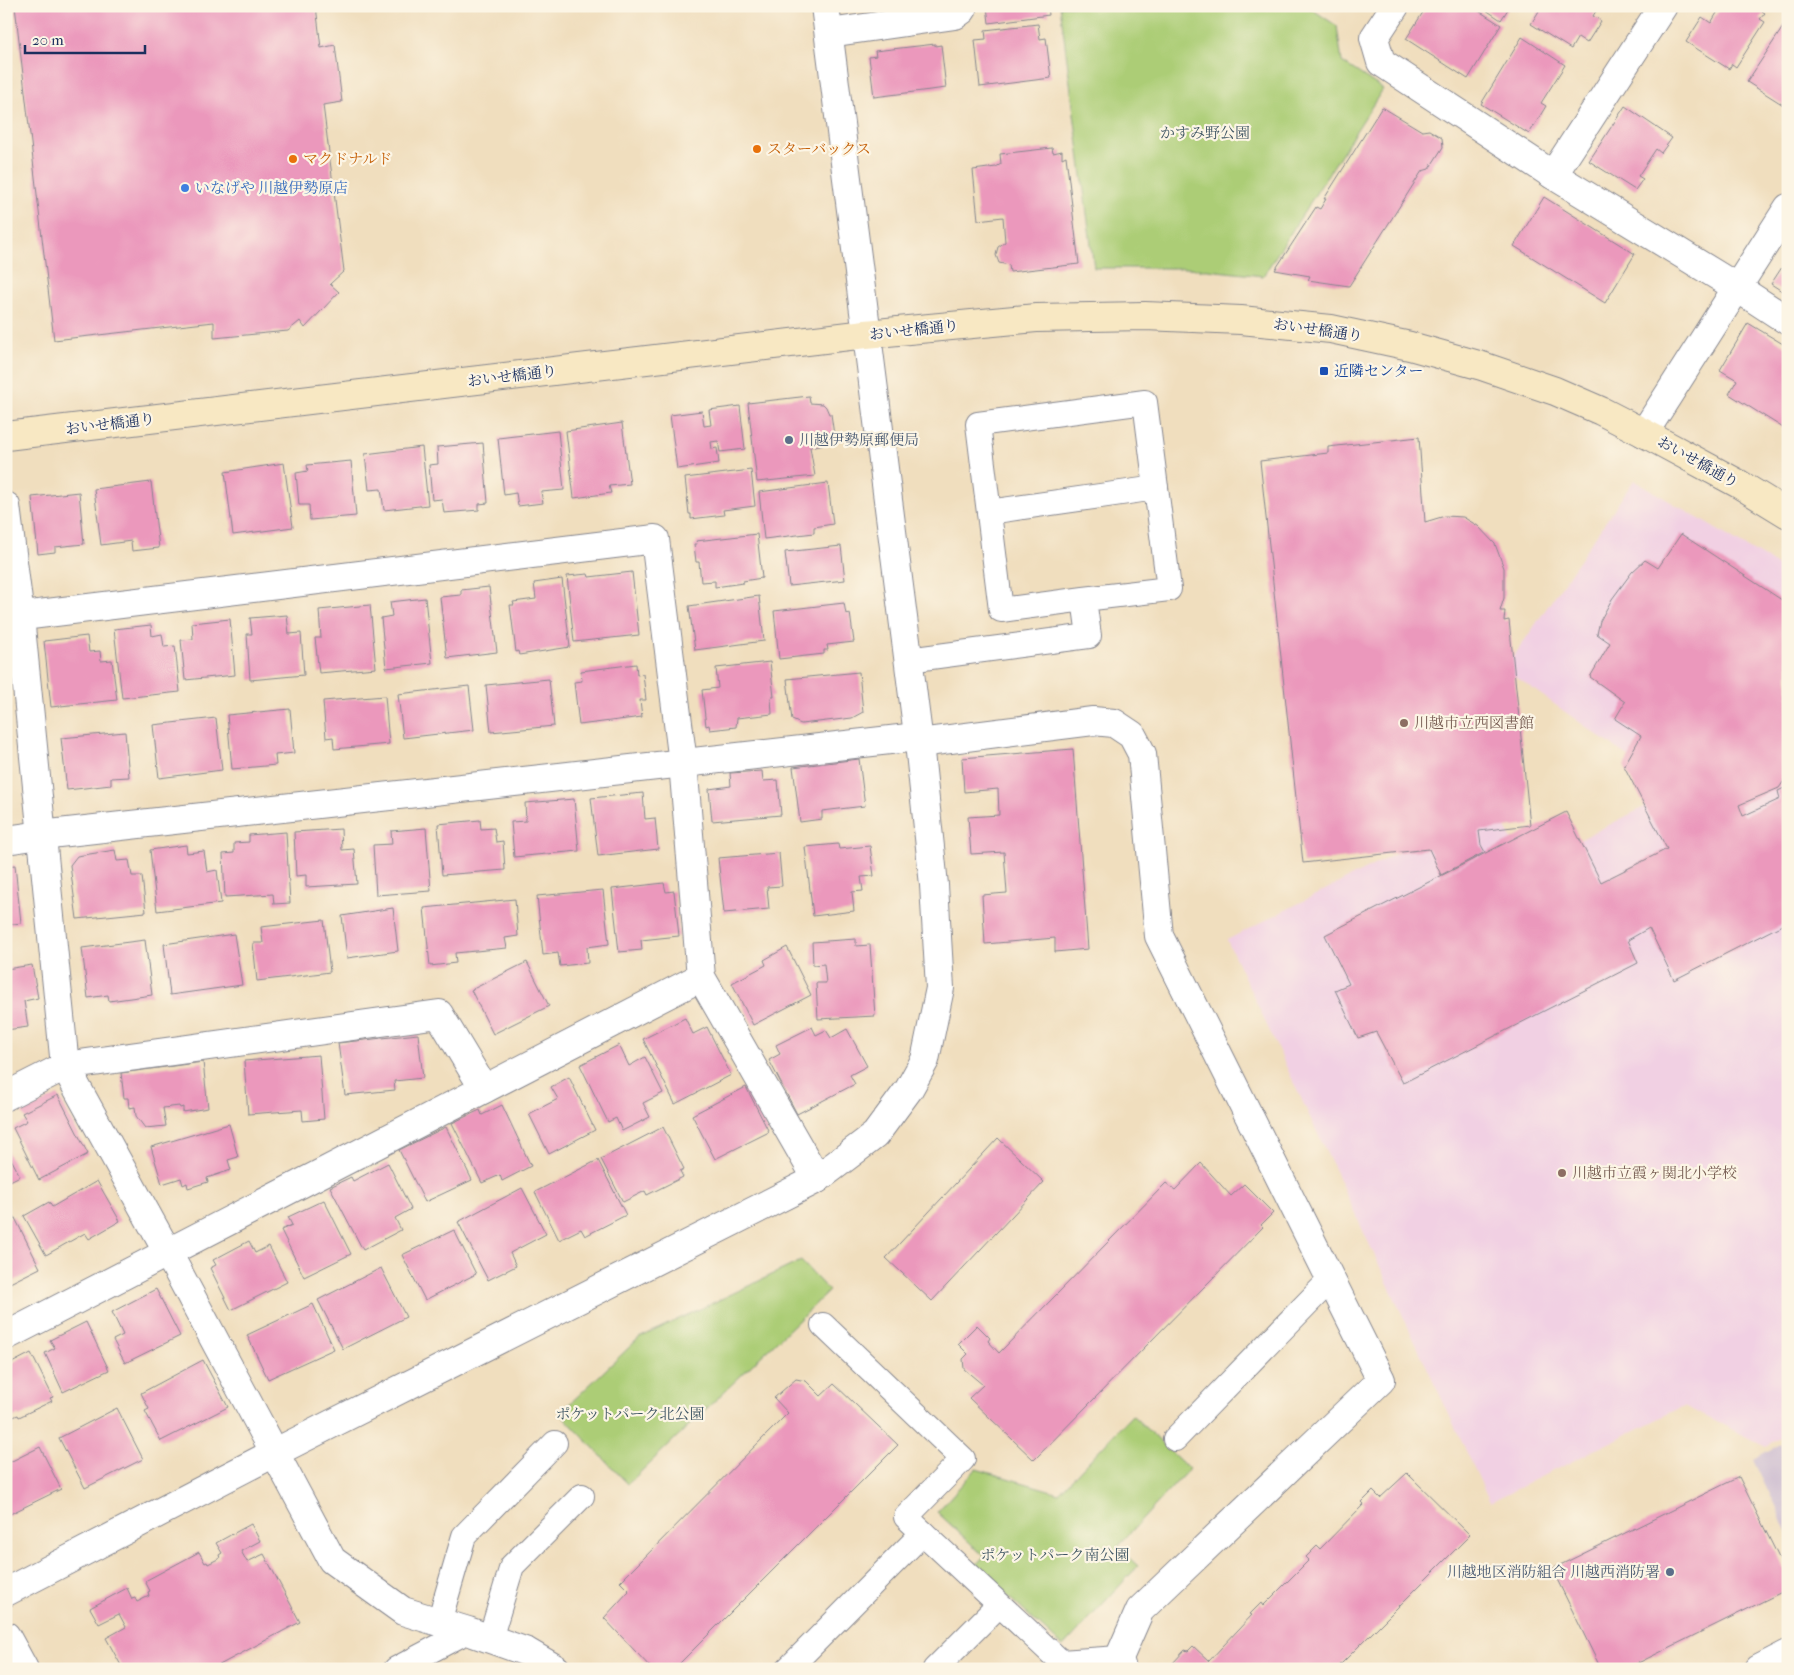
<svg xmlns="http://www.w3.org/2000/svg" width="1794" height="1675" font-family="'IM FELL French Canon','Noto Serif JP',serif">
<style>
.built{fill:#f1d0e3}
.industrial{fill:#cebed1}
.green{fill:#accd76;stroke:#647e6a}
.building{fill:#eb98bc}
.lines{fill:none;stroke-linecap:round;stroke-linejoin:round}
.lane-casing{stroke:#86868e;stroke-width:26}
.street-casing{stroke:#86868e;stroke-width:30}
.secondary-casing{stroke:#86868e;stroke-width:30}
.lane{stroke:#fff;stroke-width:24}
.street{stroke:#fff;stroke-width:28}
.secondary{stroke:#f8e8c3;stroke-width:28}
.food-dot{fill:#e8710a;stroke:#fcf5e5;stroke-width:2}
.shop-dot{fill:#3f7fe0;stroke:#fcf5e5;stroke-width:2}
.transit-dot{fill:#1a4fb4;stroke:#fcf5e5;stroke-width:2}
.service-dot{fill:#5c6f8a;stroke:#fcf5e5;stroke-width:2}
.education-dot{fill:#8d6e63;stroke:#fcf5e5;stroke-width:2}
.labels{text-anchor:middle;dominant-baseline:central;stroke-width:4.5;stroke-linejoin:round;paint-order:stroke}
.park-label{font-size:15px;fill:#3f5664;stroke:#fcf5e5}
.food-label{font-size:15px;fill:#c56008;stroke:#fcf5e5;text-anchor:start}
.shop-label{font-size:15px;fill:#366cbe;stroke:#fcf5e5;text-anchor:start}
.street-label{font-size:15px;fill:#1b2f5e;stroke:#fcf5e5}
.transit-label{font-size:15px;fill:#164399;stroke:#fcf5e5;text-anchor:start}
.service-label{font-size:15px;fill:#4e5e75;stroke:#fcf5e5;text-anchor:start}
.education-label{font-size:15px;fill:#785e54;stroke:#fcf5e5;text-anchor:start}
</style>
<rect width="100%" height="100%" fill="#fcf5e5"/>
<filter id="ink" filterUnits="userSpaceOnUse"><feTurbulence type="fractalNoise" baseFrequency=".02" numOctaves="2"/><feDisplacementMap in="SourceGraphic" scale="10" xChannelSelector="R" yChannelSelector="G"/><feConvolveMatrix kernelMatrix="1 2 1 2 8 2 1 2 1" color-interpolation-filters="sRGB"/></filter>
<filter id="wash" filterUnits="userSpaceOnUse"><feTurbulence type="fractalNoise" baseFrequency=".0096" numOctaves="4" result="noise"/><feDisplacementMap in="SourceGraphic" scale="20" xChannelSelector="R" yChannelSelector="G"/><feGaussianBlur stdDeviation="1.12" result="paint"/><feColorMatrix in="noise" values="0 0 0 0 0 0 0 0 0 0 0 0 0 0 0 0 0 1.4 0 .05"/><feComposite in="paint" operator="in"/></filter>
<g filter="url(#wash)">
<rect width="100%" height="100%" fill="#f0debe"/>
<!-- built -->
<path class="built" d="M1634,480l154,92v862l-22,12 -82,-40 -194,96 -263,-562 266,-136 33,63 150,-76 -171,-122z"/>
<!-- industrial -->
<path class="industrial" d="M1788,1440v92l-35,-73z"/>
<!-- green -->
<g class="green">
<path d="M1060,6h247l30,20 5,36 41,27 -120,187 -74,-8h-95z"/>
<path d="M801,1261l28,30 -201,193 -68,-71 79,-75z"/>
<path d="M1132,1415l57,54 -72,78 21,19 -75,81 -88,-81 9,-10 -47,-44 39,-43 83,24z"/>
</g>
<g id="blocks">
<!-- building -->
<g class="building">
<path d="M15,6h301l5,42 14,-3 7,57 -19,3 21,166 -14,13 9,8 -34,36 -5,-7 -12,10 -74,7v-16l-160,18z"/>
<path d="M987,6h61l1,9 -60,8z"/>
<path d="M1427,6h44l30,19 -33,54 -62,-40z"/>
<path d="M1480,6h30l-9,14z"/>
<path d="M1542,6h57l-6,10 8,5 -14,22 -9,-6 -7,12 -40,-25z"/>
<path d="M1721,6h33l11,7 -5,6 5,3 -29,45 -4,-3 -3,5 -43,-27 16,-25 9,6z"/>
<path d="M1038,24l2,15 6,-1 5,40 -71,9 -5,-47 11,-1 -1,-9z"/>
<path d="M1785,24l3,2v82l-41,-26z"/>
<path d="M1522,37l43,28 -24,38 5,3 -17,28 -48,-30z"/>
<path d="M935,44v2l6,-1 5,43 -72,9 -5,-40 7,-1 -1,-5z"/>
<path d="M1625,106l47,32 -11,15 -5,-4 -18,27 5,3 -8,11 -46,-29z"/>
<path d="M1382,107l40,24 7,-1 13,8 1,9 -14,22 -7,2 -73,115 -41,-6 2,-4 -35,-6 41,-63 4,2 6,-10h-2z"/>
<path d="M1052,148l1,5 9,-2v7l4,-2 13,108 -69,8 -1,-7 -10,-2 -3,-8 2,-8 7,-5 -2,-25 -25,3 -5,-50 23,-3 5,-3 -1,-10z"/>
<path d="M1544,197l91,57 -30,49 -91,-57z"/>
<path d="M1788,258v37l-17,-11z"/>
<path d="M1748,323l40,24v84l-59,-37 8,-14 -17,-10z"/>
<path d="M809,396l1,7 13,1 3,3 3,7h2l4,28 -25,5 5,29 -58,6 -9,-79z"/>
<path d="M740,406l5,43 -25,3 -2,-11 -7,1 1,7 5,-1 2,15 -42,6 -7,-54 32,-4 2,15 7,-1 -2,-15z"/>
<path d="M622,423l8,61 -21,2 2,7 -37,5 -8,-67z"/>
<path d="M558,431l6,59 -23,2 2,11 -25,3 -2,-13 -12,2 -6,-57z"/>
<path d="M1419,437l6,85 20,-6 18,1 15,9 17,18 9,24v30l-4,13h5l-1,10 5,-1 21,205 -51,6 2,14 4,7 -44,23 -12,-26 -126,14 -43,-402 68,-8v-6z"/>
<path d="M483,443l5,60 -9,1v6l-35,3 -2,-14 -10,1 -3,-35 9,-1 -1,-17z"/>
<path d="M422,447l6,58 -44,5 -3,-21 -12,1 -4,-36z"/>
<path d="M351,461l5,55 -46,4 -1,-15h-10l-3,-32 12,-2 -1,-6z"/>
<path d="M284,463l9,64 -60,8 -8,-63z"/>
<path d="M751,470l4,36 -32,4 1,5 -33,4v-5h-2l-4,-36z"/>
<path d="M151,482l8,66 -27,3 -1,-10 -30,4 -7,-56z"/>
<path d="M828,483l5,41 -19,3v6l-50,6 -5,-47z"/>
<path d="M79,492l5,52 -29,3v5l-17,2 -6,-57z"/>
<path d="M757,534l5,44 -19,3v2l-28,4v-6l-14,1 -2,-20h-3l-2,-18h3l-1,-3z"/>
<path d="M1681,534l107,70v171l-9,13 -40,17 4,11 37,-17 -2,-8 10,-5v136l-114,58 -25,-52 -21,12 10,23 -235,120 -27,-51 -18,6 -23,-48 14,-6 -24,-49 241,-123 35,70 66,-33 -43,-83 17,-30 -26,-17 10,-17 -35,-25 20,-34 -13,-9 3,-13 12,-22 20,-27 13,-12 13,8z"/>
<path d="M841,546l4,34 -56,6 -4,-34z"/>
<path d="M632,572l7,63 -65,7 -7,-66 21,-2 1,3z"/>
<path d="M562,579l8,68 -51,8 -1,-4 -2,1 -6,-47h4l-1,-3 23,-3 -2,-16z"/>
<path d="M489,587l8,65 -50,6 -7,-61 21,-2v-5z"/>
<path d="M759,596l5,45 -69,9 -6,-44z"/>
<path d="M425,598l7,65 -46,5 -5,-50 11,-2 -2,-14z"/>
<path d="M844,603l2,11 4,-1 4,29 -27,3 1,5h-4v4l-45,5 -5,-48z"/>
<path d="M370,605l6,63 -57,5 -4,-35h6l-2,-28z"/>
<path d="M287,615l2,19 12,-1 3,42 -54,5 -3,-46h5l-2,-16z"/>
<path d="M230,619l5,56 -50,5 -4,-40 12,-1 -1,-16z"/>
<path d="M151,625l1,11 10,-2 2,13 11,-1 5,46 -58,6 -8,-69z"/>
<path d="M87,636l2,16 11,-1 1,10 11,-1 5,40 -66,7 -7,-66z"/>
<path d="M770,662l4,35h-3l1,17 -35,4 -1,9 -26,3 -1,-5 -3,1 -4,-36 16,-2 -2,-20z"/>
<path d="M636,664l1,11 6,-1 3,26h-6l2,17 -63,8 -5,-43 8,-1 -1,-10z"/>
<path d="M859,672l4,40 -11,6 -51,6 -9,-4 -5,-41z"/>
<path d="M549,679l5,47 -63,6 -5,-47z"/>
<path d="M469,686l5,44 -71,8 -5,-44z"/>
<path d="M385,696l4,48 -55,5 -1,-12 -7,1 -3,-37z"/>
<path d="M290,709l4,44 -19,2 1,10 -44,4 -5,-54z"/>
<path d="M216,718l6,52 -63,8 -6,-53z"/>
<path d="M125,732l4,45 -18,1v7l-44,5 -6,-52z"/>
<path d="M1073,749l15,200 -33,3v-14l-70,6 -3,-49 25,-2 -3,-41 -33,2 -3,-37 31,-2 -1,-26 -34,3 -2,-34z"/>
<path d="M859,759l6,47 -43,5v8l-22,3 -7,-55z"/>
<path d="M762,771l1,10 15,-1 3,35 -69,6 -3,-32 22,-3 -1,-13z"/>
<path d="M6,778l4,24 -4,1z"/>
<path d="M643,793l2,26 10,-1 3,31 -60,7 -7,-58z"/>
<path d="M574,799l5,52 -65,6 -3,-35 15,-1 -1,-18z"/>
<path d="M480,820l1,9 13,-1 2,14 7,-1 2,29 -63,5 -4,-51z"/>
<path d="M426,828l5,63 -55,4 -3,-50 19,-1 -1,-13z"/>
<path d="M341,829l1,21 12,-1 3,35 -51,3v-12l-10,1 -2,-44z"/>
<path d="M286,832l4,71 -16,1 -1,-10 -48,3 -2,-43 11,-1v-10l15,-1v-7z"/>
<path d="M838,844l1,5 31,-3 4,30 -13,1 2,14 -11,1 2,19 -41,5 -8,-69z"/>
<path d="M186,845l1,8 17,-2 3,21 10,-2 4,33 -64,8 -7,-61z"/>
<path d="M115,850l2,11 12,-1 3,16h10l4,36 -69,7 -7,-54 7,-9z"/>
<path d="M779,853l3,33 -15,1 2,22 -45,4 -6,-55z"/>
<path d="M15,865l6,58 -15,2v-59z"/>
<path d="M664,883l2,9 8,-1 5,45 -38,4 1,10 -23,2 -7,-63z"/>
<path d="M603,890l6,54 -22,3 1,16 -28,3 -2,-13 -15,2 -6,-59z"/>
<path d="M515,899l3,37 -13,2 2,10 -52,5 1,10 -26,3 -6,-58z"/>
<path d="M393,908l5,43 -51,7 -5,-42z"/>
<path d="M324,920l6,52 -73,9 -4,-38h10l-2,-16z"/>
<path d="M234,934l8,51 -72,10 -6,-51z"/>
<path d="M856,939v7l14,-1 5,71 -57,3 -2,-36h10l-2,-19 -11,1 -1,-23z"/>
<path d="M145,940l7,55 -43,6 -1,-6 -20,3 -6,-50z"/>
<path d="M787,947l24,48 -58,30 -21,-42 34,-18 -2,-5z"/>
<path d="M527,962l22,44 -56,28 -22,-44z"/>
<path d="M32,965l6,33 -14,3 4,26 -22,3v-61z"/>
<path d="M685,1018l8,16 14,-7 24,48 -56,29 -32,-65z"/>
<path d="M812,1027l4,8 10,-5 5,8 16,-9 20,37 -17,9 5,9 -58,30 -28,-54 11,-6 -4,-9z"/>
<path d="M418,1034l5,44 -29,3 1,9 -50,5 -7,-52z"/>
<path d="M619,1045l10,21 16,-9 18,36 -20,10 7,14 -28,14 -6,-13 -8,4 -28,-57z"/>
<path d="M319,1055l5,64 -21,2 -1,-11 -54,4 -4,-53z"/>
<path d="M203,1062l5,46 -25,4v-5l-3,1 -1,-2 -16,2 3,18 -21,2 -9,-12 -1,-9 -6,1 -1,-10h-4l-3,-25z"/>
<path d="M569,1077l26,53 -46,24 -20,-40 29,-15 -7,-12z"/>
<path d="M746,1087l23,45 -54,27 -23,-44z"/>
<path d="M58,1095l30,59 -49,26 -26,-52 14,-7 -5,-8z"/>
<path d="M502,1105l29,61 -29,15 -2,-6 -18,8 -30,-60 28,-13 2,5z"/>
<path d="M229,1124l9,33 -10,3 3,10 -24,8 1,4 -20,6 -1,-5 -4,2 -2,-7 -19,6 -11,-37z"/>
<path d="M446,1127l26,53 -47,22 -26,-52z"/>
<path d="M663,1127l21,42 -4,2 3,6 -36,18 -2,-4 -22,11 -22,-43z"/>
<path d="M998,1138l46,44 -112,119 -46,-43z"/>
<path d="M6,1149l14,27 -14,7z"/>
<path d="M598,1160l28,55 -41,21 -4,-7 -22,11 -24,-48z"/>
<path d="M388,1163l23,46 -16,9 6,12 -38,20 -33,-63 21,-10 2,4z"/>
<path d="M1201,1163l30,33 13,-12 29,29 -12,12 2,2 -229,233 -65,-62 14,-13 -19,-16 -1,-10 5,-5 -10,-10 19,-19 13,13 -2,3 11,12 167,-170 9,7z"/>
<path d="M97,1181l23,40 -31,18 -4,-6 -39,22 -22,-39 25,-14 3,5z"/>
<path d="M522,1188l24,46 -36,19 6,13 -28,14 -30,-58z"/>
<path d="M324,1200l27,54 -47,23 -23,-47 11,-5 -4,-8z"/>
<path d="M14,1216l26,52 -34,17v-65z"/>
<path d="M454,1230l22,44 -51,26 -23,-45z"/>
<path d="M249,1241l6,12 14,-7 18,36 -56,28 -21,-42 6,-3 -3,-5z"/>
<path d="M381,1268l25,49 -63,32 -25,-49z"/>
<path d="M156,1289l24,47 -55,27 -12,-23 10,-5 -11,-23z"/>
<path d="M313,1304l21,45 -66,30 -21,-44z"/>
<path d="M86,1322l23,48 -46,22 -18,-39 10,-5 -5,-8z"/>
<path d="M31,1353l22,44 -3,1 2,3 -33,16 -1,-2 -12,5v-54z"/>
<path d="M203,1360l25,47 -67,34 -16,-30 4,-2 -8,-16z"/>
<path d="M796,1379l10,2 15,15 13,-12 64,61 -224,224h-22l-48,-51 25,-27 -9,-9 168,-169 -14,-15z"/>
<path d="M117,1408l26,51 -58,29 -26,-50z"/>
<path d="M40,1447l21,42 -55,27v-52z"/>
<path d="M1407,1473l63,62 -134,134h-164v-5l13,-14 3,1 5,-5 16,15 43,-46 -2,-1 11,-11 2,3 46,-46 -3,-3 11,-11 3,3 44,-45 -2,-2 11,-11 7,7z"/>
<path d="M1739,1477l49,99v13l-162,80h-25l-49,-100z"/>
<path d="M251,1524l9,17 -19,10 6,11 17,-8 36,68 -88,47h-89l-17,-31 20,-11 -7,-13 -20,10 -9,-16 37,-20 5,11 3,-1 2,4 12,-6 -1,-4 2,-1 -5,-10 54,-29 6,11 2,-1 1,2 12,-6 -1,-3 3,-2 -6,-10z"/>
</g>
</g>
</g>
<g filter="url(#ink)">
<use href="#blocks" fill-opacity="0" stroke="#86868e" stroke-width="1"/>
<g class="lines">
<!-- lane casing -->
<g class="lane-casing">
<g id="lane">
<path d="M989,512l167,-24"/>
<path d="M908,660l181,-24 -5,-37 -83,11 -23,-186 167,-22 24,187 -85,10"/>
<path d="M823,1325l140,134 -57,58 155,145 58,-4"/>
<path d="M1175,1439l156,-160"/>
<path d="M439,1622l25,-86 91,-93"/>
<path d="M490,1639l22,-73 70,-70"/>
<path d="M396,1669l72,-38"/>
<path d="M788,1669l135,-136"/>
<path d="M935,1669l64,-64"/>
</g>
</g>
<!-- street casing -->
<g class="street-casing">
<g id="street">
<path d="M1395,6l-21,32 7,24 172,113 183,112 52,34"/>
<path d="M829,33l126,-18 7,-5v-4"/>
<path d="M1553,175l110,-169"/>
<path d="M1644,433l144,-225"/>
<path d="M6,506l14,111 45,449 103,187 164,307 71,51 65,20 59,21 29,17"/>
<path d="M6,618l649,-79 28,224 18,214 116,202"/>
<path d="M919,743l174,-22 21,2 18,12 10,19 17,182 222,444 -241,230 -21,48 3,11"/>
<path d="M6,840l35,-5 876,-98"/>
<path d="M6,1096l59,-30 374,-52 45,75"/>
<path d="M6,1336l695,-359"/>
<path d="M6,1592l268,-139 543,-274 58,-44 34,-46 16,-29 15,-72 -6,-103 -15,-142 -94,-737"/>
<path d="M6,1636l18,33"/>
<path d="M1759,1669l29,-15"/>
</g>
</g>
<!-- secondary casing -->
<g class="secondary-casing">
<path id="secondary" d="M6,436l860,-102 170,-16 109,-2 96,4 90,9 79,17 72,20 73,25 46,20 43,22 95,51 49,30"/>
</g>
<!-- lane -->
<use href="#lane" class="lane"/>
<!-- street -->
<use href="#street" class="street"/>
<!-- secondary -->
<use href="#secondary" class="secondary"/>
</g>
</g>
<!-- markers -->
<g class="food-dot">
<circle cx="757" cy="149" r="5"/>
<circle cx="293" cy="159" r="5"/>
</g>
<circle class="shop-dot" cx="185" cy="188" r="5"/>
<rect class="transit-dot" x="1319" y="366" width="10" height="10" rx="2.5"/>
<g class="service-dot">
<circle cx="789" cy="440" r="5"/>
<circle cx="1670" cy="1572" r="5"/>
</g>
<g class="education-dot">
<circle cx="1404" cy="723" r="5"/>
<circle cx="1562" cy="1173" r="5"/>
</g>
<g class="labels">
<!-- park labels -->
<g class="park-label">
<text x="1205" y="133">かすみ野公園</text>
<text x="630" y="1414">ポケットパーク北公園</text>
<text x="1055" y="1555">ポケットパーク南公園</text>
</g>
<!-- food labels -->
<g class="food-label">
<text x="767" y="149">スターバックス</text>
<text x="303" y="159">マクドナルド</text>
</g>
<!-- shop labels -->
<g class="shop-label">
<text x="195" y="188">いなげや 川越伊勢原店</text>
</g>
<!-- street labels -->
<g class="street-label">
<text transform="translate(914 330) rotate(-6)">おいせ橋通り</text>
<text transform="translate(1318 330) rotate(8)">おいせ橋通り</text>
<text transform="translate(512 376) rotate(-7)">おいせ橋通り</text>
<text transform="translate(110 424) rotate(-7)">おいせ橋通り</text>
<text transform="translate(1698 462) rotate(29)">おいせ橋通り</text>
</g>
<!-- transit labels -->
<g class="transit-label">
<text x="1334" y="371">近隣センター</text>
</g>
<!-- service labels -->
<g class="service-label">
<text x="799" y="440">川越伊勢原郵便局</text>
<text x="1660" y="1572" text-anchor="end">川越地区消防組合 川越西消防署</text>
</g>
<!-- education labels -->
<g class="education-label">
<text x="1414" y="723">川越市立西図書館</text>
<text x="1572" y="1173">川越市立霞ヶ関北小学校</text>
</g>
</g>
<!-- margin -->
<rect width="1794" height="1675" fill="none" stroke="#fcf5e5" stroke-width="25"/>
<!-- scale -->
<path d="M25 45v8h120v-8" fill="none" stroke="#1b2f5e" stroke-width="2.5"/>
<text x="32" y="45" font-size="15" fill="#1b2f5e" stroke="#fcf5e5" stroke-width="4" paint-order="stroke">20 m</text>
</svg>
